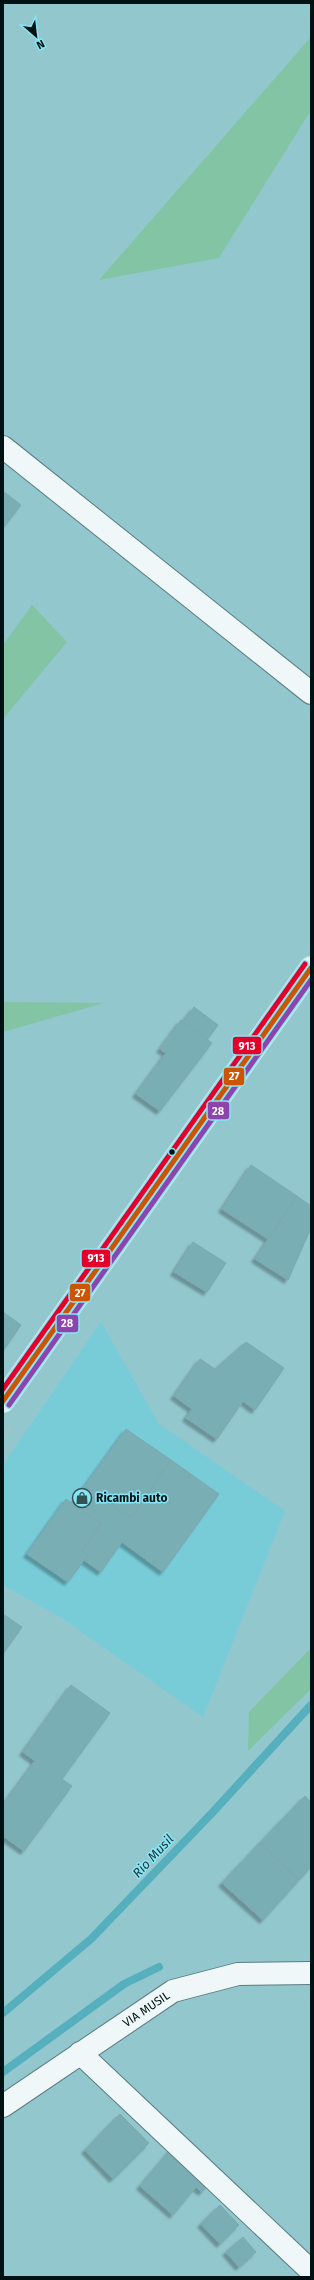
<svg xmlns="http://www.w3.org/2000/svg" width="314" height="2280" font-family="'Fira Sans',sans-serif">
<style>
.built{fill:#78ccd8}
.green{fill:#83c4a5}
.lines{fill:none;stroke-linecap:round;stroke-linejoin:round}
.stream{stroke:#55afbc;stroke-width:8}
.building{fill:#7aaeb5;stroke:#7da8ae;filter:url(#shadow)}
.minor-casing{stroke:#5a7c80;stroke-width:24}
.primary-casing{stroke:#cee6e9;stroke-width:24}
.path{stroke:#b1bfc1;stroke-width:2.5;stroke-dasharray:3 2;stroke-linecap:butt}
.minor{stroke:#eff7f8;stroke-width:22}
.primary{stroke:#e9eced;stroke-width:22}
.bus-1-casing{stroke:#87e6f5;stroke-width:8}
.bus-2-casing{stroke:#87e6f5;stroke-width:8}
.bus-3-casing{stroke:#87e6f5;stroke-width:8}
.bus-1{stroke:#cc5504;stroke-width:5}
.bus-2{stroke:#8e44ad;stroke-width:5}
.bus-3{stroke:#e4002b;stroke-width:5}
.bus-dot{fill:#001114;stroke:#87e6f5;stroke-width:1.5}
.labels{text-anchor:middle;dominant-baseline:central;stroke-width:3;stroke-linejoin:round;paint-order:stroke}
.poi-label{font-size:12px;font-weight:bold;fill:#001114;stroke:#87e6f5;text-anchor:start}
.street-label{font-size:12px;fill:#001114;stroke:#87e6f5}
.water-label{font-size:13px;font-style:italic;fill:#1e3639;stroke:#87e6f5}
.line-badge{stroke:#87e6f5;stroke-width:1.5}
.badge-label{font-size:11px;text-anchor:middle;font-weight:bold;fill:#fff}
</style>
<defs>
<filter id="shadow"><feDropShadow dx="-3.5" dy="3.5" stdDeviation="1" flood-color="#0004"/></filter>
</defs>
<rect width="100%" height="100%" fill="#92c7ce"/>
<!-- built -->
<path class="built" d="M101,1322l58,102 126,87 -82,206 -141,-99 -59,-33v-120z"/>
<!-- green -->
<g class="green">
<path d="M311,37v73l-92,148 -120,22z"/>
<path d="M32,605l35,37 -64,77v-74z"/>
<path d="M3,1002l101,1 -101,29z"/>
<path d="M311,1648v41l-63,62 1,-39z"/>
</g>
<g class="lines">
<!-- stream -->
<g class="stream">
<path d="M3,2013l88,-74 121,-126 99,-108"/>
<path d="M3,2072l121,-88 35,-17"/>
</g>
</g>
<!-- building -->
<g class="building">
<path d="M3,491l18,14 -18,23z"/>
<path d="M194,1007l24,18 -11,15 -24,-18z"/>
<path d="M181,1020l31,23 -52,68 -24,-17 30,-41 -6,-4z"/>
<path d="M251,1165l46,31 -29,43 -46,-30z"/>
<path d="M297,1196l14,10v22l-23,52 -33,-21z"/>
<path d="M193,1242l33,21 -19,29 -33,-20z"/>
<path d="M3,1312l18,13 -18,26z"/>
<path d="M246,1342l38,26 -29,42 -12,-9 -26,38 -31,-21 6,-9 -18,-13 26,-37 15,10z"/>
<path d="M126,1429l45,31 -40,58 -46,-32z"/>
<path d="M171,1460l48,34 -56,78 -41,-30 -21,30 -17,-12 4,-5 -6,-4 19,-27 -29,-20 13,-18 46,32z"/>
<path d="M66,1499l35,25 -19,27 6,4 -20,27 -41,-28z"/>
<path d="M3,1614l19,13 -19,27z"/>
<path d="M71,1685l39,28 -48,66 10,7 -48,65 -21,-15v-31l32,-44 -12,-9z"/>
<path d="M305,1796l6,6v65l-12,13 -39,-37z"/>
<path d="M260,1843l39,37 -36,40 -41,-37z"/>
<path d="M120,2114l29,29 -36,36 -28,-29z"/>
<path d="M173,2147l39,33 -10,12 -6,-5 -23,28 -33,-29z"/>
<path d="M220,2205l19,20 -19,19 -19,-20z"/>
<path d="M243,2237l13,15 -17,15 -13,-15z"/>
</g>
<g class="lines">
<!-- minor casing -->
<g class="minor-casing">
<g id="minor">
<path d="M3,447l308,246"/>
<path d="M80,2053l231,218"/>
<path id="s1" d="M3,2106l170,-115 65,-17 73,-1"/>
</g>
</g>
<!-- primary casing -->
<g class="primary-casing">
<path id="primary" d="M3,1401l308,-433"/>
</g>
<!-- path -->
<path class="path" d="M3,1436l8,-11"/>
<!-- minor -->
<use href="#minor" class="minor"/>
<!-- primary -->
<use href="#primary" class="primary"/>
<!-- bus-1 casing -->
<g class="bus-1-casing">
<path id="bus-1" d="M3,1401l308,-433"/>
</g>
<!-- bus-2 casing -->
<g class="bus-2-casing">
<path id="bus-2" d="M9,1405l302,-425"/>
</g>
<!-- bus-3 casing -->
<g class="bus-3-casing">
<path id="bus-3" d="M3,1389l302,-425"/>
</g>
<!-- bus-1 -->
<use href="#bus-1" class="bus-1"/>
<!-- bus-2 -->
<use href="#bus-2" class="bus-2"/>
<!-- bus-3 -->
<use href="#bus-3" class="bus-3"/>
</g>
<!-- icons -->
<defs>
<g id="shop-ring" transform="scale(1)"><circle r="9.5" fill="#87e6f5" stroke="#335155" stroke-width="1.5"/><path d="M-5-2.5h2.3a2.7 3.5 0 0 1 5.4 0H5L5.5 6h-11ZM-1.5-2.5h3a1.5 2.3 0 0 0-3 0Z" fill="#335155"/></g>
</defs>
<g fill-rule="evenodd">
<use href="#shop-ring" x="82" y="1498"/>
</g>
<!-- markers -->
<circle class="bus-dot" cx="172" cy="1152" r="3.5"/>
<g class="labels">
<!-- poi labels -->
<g class="poi-label">
<text x="96" y="1498">Ricambi auto</text>
</g>
<!-- street labels -->
<g class="street-label">
<text stroke="none"><textPath href="#s1" startOffset="173">VIA MUSIL</textPath></text>
</g>
<!-- water labels -->
<g class="water-label">
<text transform="translate(153 1856) rotate(-47)">Rio Musil</text>
</g>
</g>
<g class="line-badge">
<rect x="232" y="1036" width="30" height="19" rx="4" fill="#e4002b"/>
<rect x="223" y="1067" width="22" height="19" rx="4" fill="#cc5504"/>
<rect x="207" y="1101" width="23" height="19" rx="4" fill="#8e44ad"/>
<rect x="81" y="1249" width="30" height="19" rx="4" fill="#e4002b"/>
<rect x="69" y="1283" width="22" height="19" rx="4" fill="#cc5504"/>
<rect x="56" y="1314" width="23" height="19" rx="4" fill="#8e44ad"/>
</g>
<g class="badge-label">
<text x="247" y="1050">913</text>
<text x="234" y="1080">27</text>
<text x="218" y="1115">28</text>
<text x="96" y="1262">913</text>
<text x="80" y="1297">27</text>
<text x="67" y="1327">28</text>
</g>
<!-- border -->
<rect width="314" height="2280" fill="none" stroke="#001114" stroke-width="8"/>
<!-- north arrow -->
<g transform="translate(36 36) rotate(152)" stroke="#87e6f5" stroke-width="3" paint-order="stroke">
<path d="M0-3L7 15L0 10L-7 15Z" fill="#001114"/>
<text y="-6" font-size="11" font-weight="bold" text-anchor="middle" fill="#001114">N</text>
</g>
</svg>
